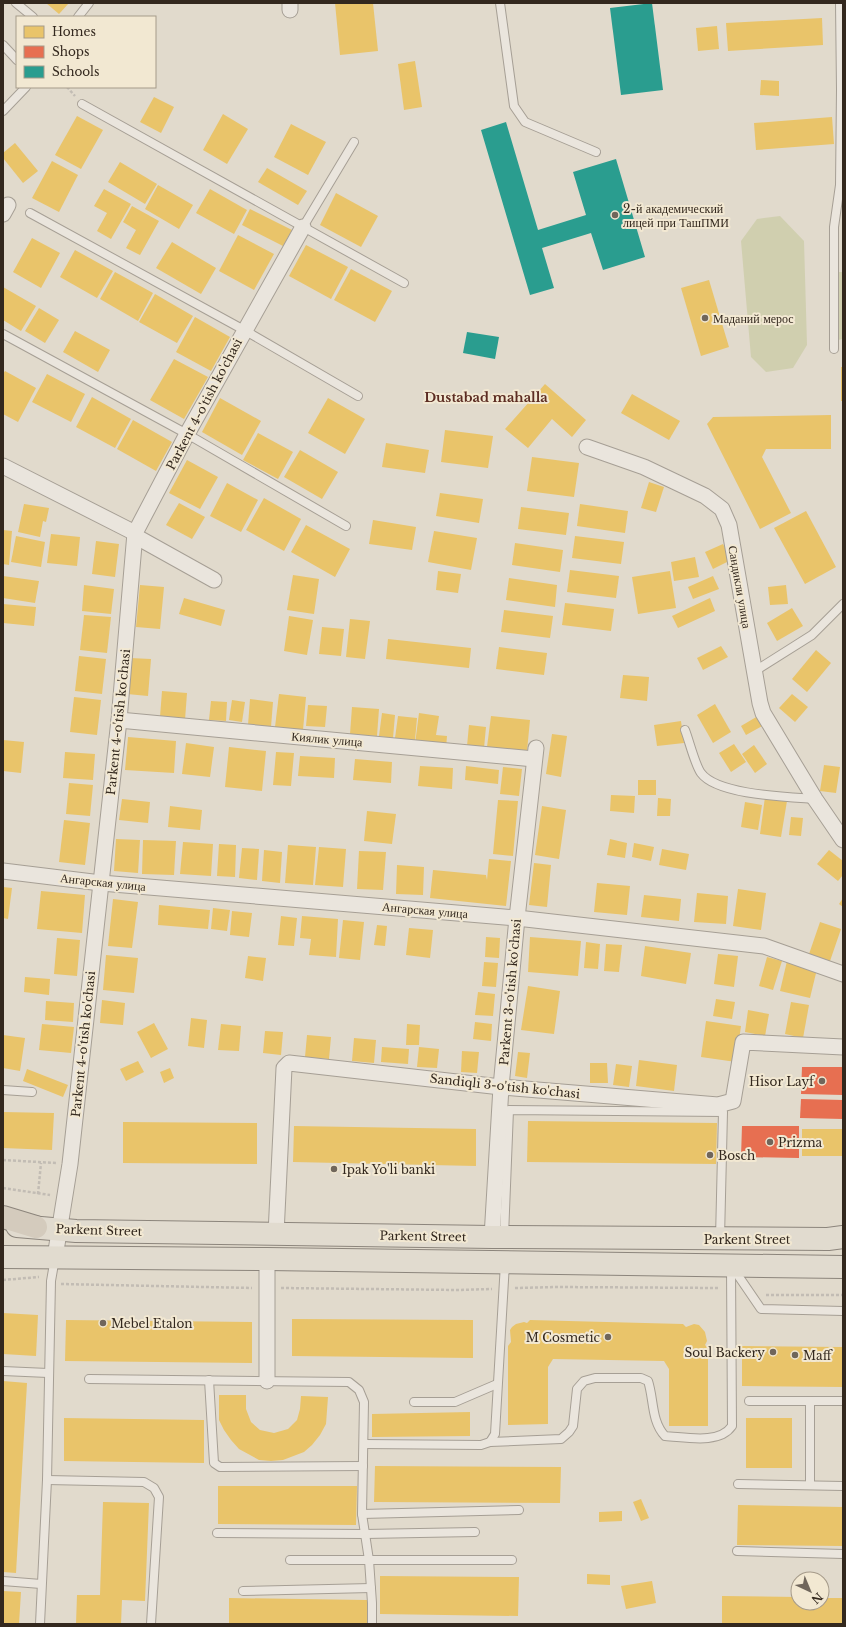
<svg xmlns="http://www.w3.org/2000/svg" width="846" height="1627" font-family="'Libre Baskerville',serif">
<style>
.green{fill:#d0cfaf}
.homes{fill:#e9c46a}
.shops{fill:#e76f51}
.schools{fill:#2a9d8f}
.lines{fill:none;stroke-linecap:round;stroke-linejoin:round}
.lane-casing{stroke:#a69f95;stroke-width:10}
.street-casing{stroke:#a69f95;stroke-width:17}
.primary-casing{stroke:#8c857c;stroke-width:24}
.highway-casing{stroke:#8c857c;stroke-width:24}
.path{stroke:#c2bcb4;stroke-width:2.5;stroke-dasharray:3 2;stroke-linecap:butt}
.lane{stroke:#eae5dd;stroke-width:8}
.street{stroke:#eae5dd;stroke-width:15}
.primary{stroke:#e1dbcf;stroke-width:22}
.highway{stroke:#d4cbbd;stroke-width:22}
.poi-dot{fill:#70665b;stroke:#f2e8d2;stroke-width:1.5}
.labels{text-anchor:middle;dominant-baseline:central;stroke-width:4;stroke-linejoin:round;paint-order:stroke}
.poi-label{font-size:12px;fill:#33281e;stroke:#f2e8d2;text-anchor:start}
.street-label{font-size:12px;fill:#33281e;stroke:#f2e8d2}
.neighbourhood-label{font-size:13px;font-weight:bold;fill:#5c2c22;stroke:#f2e8d2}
</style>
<rect width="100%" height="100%" fill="#e1dacc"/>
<!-- green -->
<g class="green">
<path d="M780,216l24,25 3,104 -14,23 -27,4 -15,-15 -10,-116 16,-22z"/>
<path d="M834,272h9v67l-5,1z"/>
</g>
<!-- homes -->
<g class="homes">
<path d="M46,3h23l-10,11z"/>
<path d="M335,3h38l5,48 -38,4z"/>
<path d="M822,18l1,27 -95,6 -2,-28z"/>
<path d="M717,26l2,23 -21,2 -2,-23z"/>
<path d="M415,61l7,46 -18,3 -6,-46z"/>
<path d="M761,80l18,1v15l-19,-1z"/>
<path d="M154,97l20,10 -13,26 -21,-11z"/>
<path d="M223,114l25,15 -21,35 -24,-14z"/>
<path d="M77,116l26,14 -22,39 -26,-14z"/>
<path d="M832,117l2,27 -78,6 -2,-27z"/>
<path d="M291,124l35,18 -18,33 -34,-18z"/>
<path d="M15,143l23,28 -15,12 -20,-25v-5z"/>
<path d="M52,161l26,14 -19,37 -27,-14z"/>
<path d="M120,162l37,22 -12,20 -37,-22z"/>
<path d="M267,168l40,23 -9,14 -40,-23z"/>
<path d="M158,185l35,20 -14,24 -34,-20z"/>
<path d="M104,189l27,15 -20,35 -14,-8 10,-18 -13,-7z"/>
<path d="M210,189l37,21 -13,24 -38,-21z"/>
<path d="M336,193l42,23 -17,31 -41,-22z"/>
<path d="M132,206l27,15 -19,34 -14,-7 10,-18 -13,-8z"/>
<path d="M250,209l42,21 -9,16 -41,-21z"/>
<path d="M238,235l36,19 -20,36 -35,-19z"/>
<path d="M32,238l28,15 -19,35 -28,-16z"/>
<path d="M172,242l44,26 -15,26 -45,-26z"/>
<path d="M306,245l42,22 -17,32 -42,-23z"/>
<path d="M75,250l38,21 -16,27 -37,-21z"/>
<path d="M351,269l41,22 -17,31 -41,-22z"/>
<path d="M115,272l38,21 -15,28 -38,-22z"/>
<path d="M709,280l20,67 -28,9 -20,-68z"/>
<path d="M3,287l33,19 -15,25 -18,-11z"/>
<path d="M155,294l38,22 -16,27 -38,-21z"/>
<path d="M39,308l20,12 -14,23 -20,-12z"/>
<path d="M195,317l35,20 -19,34 -35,-19z"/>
<path d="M75,331l35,19 -12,22 -35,-20z"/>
<path d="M174,359l34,18 -24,42 -34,-19z"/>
<rect x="841" y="367" width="2" height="34"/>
<path d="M5,371l31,17 -18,34 -15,-8v-40z"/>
<path d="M47,374l38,20 -14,28 -39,-20z"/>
<path d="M545,384l41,36 -14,17 -20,-18 -24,29 -23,-19z"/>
<path d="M632,394l48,27 -11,19 -48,-27z"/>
<path d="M92,397l39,22 -16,29 -39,-21z"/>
<path d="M220,398l41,23 -19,34 -40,-23z"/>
<path d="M328,398l37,21 -20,35 -37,-21z"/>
<path d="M831,415v34h-65l-4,8 29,56 -31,16 -53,-105 6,-7z"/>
<path d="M133,420l39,22 -16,29 -39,-22z"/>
<path d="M445,430l48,6 -5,32 -47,-6z"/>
<path d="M258,433l35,19 -15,27 -35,-19z"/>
<path d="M386,443l43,7 -4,23 -43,-6z"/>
<path d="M300,450l38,22 -16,27 -38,-22z"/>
<path d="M532,457l47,6 -5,34 -47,-6z"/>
<path d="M187,460l31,17 -18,32 -31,-16z"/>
<path d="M649,482l15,5 -8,25 -15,-4z"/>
<path d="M227,483l31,17 -17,32 -31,-16z"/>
<path d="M440,493l43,6 -4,24 -43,-7z"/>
<path d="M264,498l37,21 -17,32 -38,-21z"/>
<path d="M179,503l26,14 -13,22 -26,-14z"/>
<path d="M24,504l25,4 -3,14 -3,-1 -3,16 -22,-5z"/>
<path d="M580,504l48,7 -3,22 -48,-7z"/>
<path d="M521,507l48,6 -3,22 -48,-6z"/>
<path d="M806,511l30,56 -31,17 -31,-56z"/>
<path d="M373,520l43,7 -4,23 -43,-6z"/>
<path d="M306,525l44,24 -15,28 -44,-25z"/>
<path d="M3,530l9,1 -3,34 -6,-1z"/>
<path d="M434,531l43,7 -6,32 -43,-8z"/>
<path d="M51,534l29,3 -3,29 -30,-3z"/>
<path d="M16,536l29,6 -4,25 -30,-5z"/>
<path d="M575,536l49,6 -3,22 -49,-6z"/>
<path d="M96,541l23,3 -4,33 -23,-3z"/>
<path d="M515,543l48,7 -3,22 -48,-7z"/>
<path d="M723,544l8,16 -18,9 -8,-17z"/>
<path d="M695,557l4,20 -25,4 -3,-19z"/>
<path d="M570,570l49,6 -3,22 -49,-6z"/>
<path d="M438,571l23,3 -3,19 -22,-3z"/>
<path d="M670,571l6,37 -38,6 -6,-37z"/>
<path d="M293,575l26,4 -5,35 -27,-4z"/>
<path d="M3,576l36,5 -4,22 -32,-5z"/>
<path d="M713,576l6,13 -26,10 -5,-12z"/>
<path d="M509,578l48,7 -2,22 -49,-7z"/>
<path d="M84,585l30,4 -3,25 -29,-3z"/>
<path d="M140,585l24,2 -4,42 -24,-2z"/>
<path d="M786,585l2,19 -18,1 -2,-18z"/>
<path d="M184,598l41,12 -4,16 -42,-12z"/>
<path d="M710,598l5,13 -37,17 -6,-12z"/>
<path d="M565,603l49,6 -3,22 -49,-6z"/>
<path d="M3,604l33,3 -2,19 -31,-3z"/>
<path d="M792,608l11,18 -26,15 -10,-18z"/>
<path d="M504,610l49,6 -3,22 -49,-6z"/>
<path d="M84,615l27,2 -4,36 -27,-3z"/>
<path d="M289,616l24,4 -6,35 -23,-4z"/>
<path d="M350,619l20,2 -5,38 -19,-2z"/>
<path d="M322,627l22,2 -3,27 -22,-2z"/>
<path d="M388,639l83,9 -2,20 -83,-9z"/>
<path d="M721,646l7,11 -25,13 -6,-12z"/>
<path d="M499,647l48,6 -3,22 -48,-6z"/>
<path d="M816,650l15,13 -24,29 -15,-13z"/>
<path d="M79,656l27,3 -4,35 -27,-3z"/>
<path d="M130,658l21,1 -3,37 -21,-2z"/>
<path d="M623,675l26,2 -2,24 -27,-3z"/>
<path d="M162,691l25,2 -2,27 -25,-3z"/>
<path d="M279,694l27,3 -3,33 -28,-3z"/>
<path d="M792,694l16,13 -13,15 -16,-14z"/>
<path d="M74,697l27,3 -4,35 -27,-3z"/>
<path d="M250,699l23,3 -2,25 -23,-2z"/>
<path d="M232,700l13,2 -3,20 -13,-2z"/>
<path d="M211,701l16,1 -1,19 -17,-1z"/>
<path d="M715,704l16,28 -18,11 -16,-28z"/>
<path d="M308,705l19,1 -2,21 -19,-1z"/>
<path d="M352,707l27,2 -2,27 -27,-2z"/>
<path d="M382,713l13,2 -2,23 -14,-2z"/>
<path d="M419,713l20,3 -3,19 11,1 -1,12 -31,-4z"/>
<path d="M398,716l19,2 -2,22 -20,-2z"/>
<path d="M491,716l39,4 -3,31 -40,-4z"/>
<path d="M758,716l6,9 -18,10 -5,-9z"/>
<path d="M681,721l3,22 -27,3 -3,-21z"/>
<path d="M469,725l17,2 -2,21 -17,-2z"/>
<path d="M552,734l15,2 -6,41 -15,-3z"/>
<path d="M128,737l48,4 -2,32 -49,-3z"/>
<path d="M3,740l21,2 -3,31 -18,-2z"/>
<path d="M186,743l28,4 -4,30 -28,-3z"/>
<path d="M734,744l12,18 -15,10 -12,-19z"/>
<path d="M754,745l13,19 -12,9 -13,-19z"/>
<path d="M229,747l37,4 -4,40 -37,-4z"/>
<path d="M65,752l30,2 -2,26 -30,-2z"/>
<path d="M276,752l18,1 -3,33 -18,-1z"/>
<path d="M300,756l35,2 -1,20 -36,-2z"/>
<path d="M355,759l37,3 -1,21 -38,-3z"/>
<path d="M824,765l16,2 -4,26 -16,-2z"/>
<path d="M420,766l33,2 -1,21 -34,-3z"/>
<path d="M466,766l33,4 -1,14 -33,-4z"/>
<path d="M503,767l19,2 -3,27 -19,-2z"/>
<rect x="638" y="780" width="18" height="15"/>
<path d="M69,783l24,2 -3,31 -24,-2z"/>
<path d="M611,795l24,1 -1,17 -24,-2z"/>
<path d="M765,797l22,4 -6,36 -21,-3z"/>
<path d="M658,798l13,1 -1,17h-13z"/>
<path d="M122,799l28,3 -2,21 -29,-3z"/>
<path d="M498,800l20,1 -5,55 -20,-2z"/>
<path d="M745,802l17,3 -4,25 -17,-3z"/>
<path d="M170,806l32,4 -2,20 -32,-3z"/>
<path d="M542,806l24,4 -7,49 -24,-4z"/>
<path d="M367,811l29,3 -4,30 -28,-3z"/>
<path d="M791,817l12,1 -2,18 -12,-1z"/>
<path d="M64,820l26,3 -5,42 -26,-3z"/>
<path d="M116,839l24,1 -2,33 -24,-2z"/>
<path d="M610,839l17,4 -2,15 -18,-3z"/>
<path d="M143,840l33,1 -2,34 -32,-1z"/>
<path d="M183,842l30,2 -2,32 -31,-2z"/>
<path d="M634,843l20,4 -3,14 -19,-4z"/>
<path d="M219,844l17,1 -1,32 -18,-1z"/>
<path d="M288,845l28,2 -3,38 -28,-2z"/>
<path d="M319,847l27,2 -3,38 -28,-2z"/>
<path d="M242,848l17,1 -2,31 -18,-2z"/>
<path d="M662,849l27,5 -3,16 -27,-5z"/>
<path d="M264,850l18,2 -2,31 -18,-2z"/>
<path d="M829,850l14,11v14l-5,6 -21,-17z"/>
<path d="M359,851l27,1 -3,38 -26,-1z"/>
<path d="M489,859l22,2 -5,45 -76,-8 3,-28 53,5 1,5z"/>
<path d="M534,863l17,2 -4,42 -18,-2z"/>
<path d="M397,865l27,2 -1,28 -27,-1z"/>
<path d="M597,883l33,3 -3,29 -33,-3z"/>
<path d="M3,887l9,1 -4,31 -5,-1z"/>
<path d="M738,889l28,4 -5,37 -28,-4z"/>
<path d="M41,891l44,4 -3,38 -45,-4z"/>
<path d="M697,893l31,3 -2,28 -32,-2z"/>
<path d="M644,895l37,4 -2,22 -38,-4z"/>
<path d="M843,898v9l-4,-3z"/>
<path d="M113,899l25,3 -6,46 -24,-2z"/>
<path d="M159,905l51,5 -2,19 -50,-4z"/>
<path d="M213,908l17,2 -3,21 -16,-2z"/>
<path d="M232,911l20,2 -3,24 -19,-2z"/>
<path d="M281,916l16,2 -3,28 -16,-1z"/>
<path d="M302,916l36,3 -2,38 -27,-2 2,-16 -11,-1z"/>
<path d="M343,920l21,2 -4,38 -21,-2z"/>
<path d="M820,922l21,7 -11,32 -21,-7z"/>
<path d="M377,925l10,1 -2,20 -11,-1z"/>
<path d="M409,928l24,2 -3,28 -24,-3z"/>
<path d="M486,937l14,1 -1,20 -14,-1z"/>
<path d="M530,937l51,4 -3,35 -50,-4z"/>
<path d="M57,938l23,2 -3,36 -23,-2z"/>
<path d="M586,942l14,2 -2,25 -14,-1z"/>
<path d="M606,944l16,1 -3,27 -15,-1z"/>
<path d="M645,946l46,7 -5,31 -45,-8z"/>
<path d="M718,954l20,2 -4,31 -20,-3z"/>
<path d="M106,955l32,3 -4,35 -31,-3z"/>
<path d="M248,956l18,2 -3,23 -18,-3z"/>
<path d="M767,957l15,4 -9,29 -14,-4z"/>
<path d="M787,961l30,8 -7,29 -30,-7z"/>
<path d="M484,962l14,1 -2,24 -14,-1z"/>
<path d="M25,977l25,2 -1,16 -25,-3z"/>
<path d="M528,986l32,5 -6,43 -33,-4z"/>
<path d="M478,992l17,2 -2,22 -18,-1z"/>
<path d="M716,999l19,3 -3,17 -19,-3z"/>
<path d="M102,1000l23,3 -2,22 -23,-2z"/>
<path d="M46,1001l28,2 -1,19 -28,-2z"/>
<path d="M791,1002l18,3 -6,33 -18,-4z"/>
<path d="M748,1010l21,4 -4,22 -20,-4z"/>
<path d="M191,1018l16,2 -3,28 -16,-2z"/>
<path d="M706,1021l35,5 -5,36 -35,-5z"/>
<path d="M475,1022l17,2 -1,17 -18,-2z"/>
<path d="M154,1023l14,26 -17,9 -14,-26z"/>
<path d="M42,1024l32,3 -3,26 -32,-3z"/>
<path d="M221,1024l20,2 -2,25 -21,-1z"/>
<path d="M407,1024l13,1 -1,20h-13z"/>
<path d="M265,1031l18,1 -2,23 -18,-2z"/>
<path d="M3,1035l22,3 -5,33 -17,-3z"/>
<path d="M307,1035l24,2 -2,22 -24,-2z"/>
<path d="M354,1038l22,2 -2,23 -22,-2z"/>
<path d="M382,1047l27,2 -1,15 -27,-2z"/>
<path d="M419,1047l20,2 -2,19 -20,-1z"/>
<path d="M462,1051l17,1 -2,21 -16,-1z"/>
<path d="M518,1052l12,1 -3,25 -12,-2z"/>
<path d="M639,1060l38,5 -3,26 -38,-5z"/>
<path d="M138,1061l6,11 -18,9 -6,-12z"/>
<path d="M590,1063h17l1,20h-18z"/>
<path d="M616,1064l16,2 -3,21 -16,-2z"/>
<path d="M170,1068l4,10 -10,5 -4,-11z"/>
<path d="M27,1069l41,16 -5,12 -40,-16z"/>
<path d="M3,1112l51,1 -2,37 -49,-2z"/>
<path d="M528,1121l189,2 -1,41 -189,-2z"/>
<path d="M123,1122l134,1v41l-134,-1z"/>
<path d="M294,1126l182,3v37l-183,-4z"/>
<rect x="802" y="1129" width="41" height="27"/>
<path d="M3,1313l35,2 -2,41 -33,-2z"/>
<path d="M292,1319l181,1v38l-181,-2z"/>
<path d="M66,1320l186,2v41l-187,-2z"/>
<path d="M530,1320l153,4 3,3 8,-3 5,1 6,7 2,9 -2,4 3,3v78h-39v-57l-5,-8 -111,-2 -5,8v57l-40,1v-79l3,-4 -1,-12 2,-3 4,-3 8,-2 3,1z"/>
<path d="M742,1346l101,1v40l-101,-1z"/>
<path d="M3,1381l24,2 -11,190 -13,-1z"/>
<path d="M219,1395h27v14l5,13 9,8 14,3 14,-4 9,-9 3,-11 1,-13 27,1 -2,27 -6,11 -8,10 -8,7 -21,8 -12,1 -12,-1 -20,-11 -8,-9 -7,-10 -5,-10z"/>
<path d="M470,1412v24l-98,1v-23z"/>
<path d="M64,1418l140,2v43l-140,-2z"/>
<rect x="746" y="1418" width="46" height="50"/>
<path d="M375,1466l186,1 -1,36 -186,-1z"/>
<path d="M218,1486h139l-1,39 -138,-1z"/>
<path d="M641,1499l8,19 -8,3 -8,-19z"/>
<path d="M103,1502l46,1 -4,98 -23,-1 -1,24h-45l1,-29h23z"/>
<path d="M738,1505l105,2v39l-106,-1z"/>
<path d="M622,1511v10l-23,1v-10z"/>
<path d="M587,1574l23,1v10l-23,-1z"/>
<path d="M380,1576l139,1 -1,39 -138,-2z"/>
<path d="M652,1581l4,22 -30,6 -5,-23z"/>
<path d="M3,1591l18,1 -2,32h-16z"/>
<path d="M722,1596l76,1v6h24v-5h21v26h-121z"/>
<path d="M229,1598l138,2v24h-138z"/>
</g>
<!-- shops -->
<g class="shops">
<path d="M802,1067h41v28l-42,-1z"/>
<path d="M801,1099l42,1v19l-43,-1z"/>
<path d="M742,1126h57v32l-58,-1z"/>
</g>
<!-- schools -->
<g class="schools">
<path d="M652,3l11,87 -42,5 -11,-87z"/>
<path d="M506,122l32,108 48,-15 -13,-43 43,-13 29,98 -42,13 -12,-37 -49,15 12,40 -24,7 -49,-165z"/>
<path d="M467,332l32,5 -4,22 -32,-6z"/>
</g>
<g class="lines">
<!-- lane casing -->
<g class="lane-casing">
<g id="lane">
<path d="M16,3l17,14"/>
<path d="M500,3l14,103 11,16 71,30"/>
<path d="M78,17l11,-14"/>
<path d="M3,45l14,15"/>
<path d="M82,104l322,179"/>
<path d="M3,111l23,-24"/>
<path d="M30,213l214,117 114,66"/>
<path d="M303,227l51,-85"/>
<path d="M3,334l184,100 159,92"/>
<path d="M834,349v-122l6,-42 1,-95 -1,-87"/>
<path d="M755,671l57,-36 31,-31"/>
<path d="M685,730c4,10 10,35 16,43 16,22 87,24 114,26"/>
<path d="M3,1090l29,2"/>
<path d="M504,1236l5,-126 214,2 -3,126"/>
<path d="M733,1268l28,41 82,2"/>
<path d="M3,1371l45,2"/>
<path d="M89,1379l260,3 10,8 5,12 -2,112 7,46 3,43v21"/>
<path d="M209,1380l5,83 6,4 143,-1"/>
<path d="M749,1401h94"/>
<path d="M810,1401v84"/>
<path d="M414,1402h41l42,-18"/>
<path d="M490,1442l71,-3 8,-7 4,-6 4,-37 7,-8 11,-3h46l7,3c6,18 3,40 17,55 20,1 54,9 67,-10l-1,-159"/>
<path d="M364,1444l117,1 9,-3 5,-8 10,-171"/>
<path d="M47,1480l97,2 10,6 5,9 -8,127"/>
<path d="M738,1484l105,2"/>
<path d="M362,1514l157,-4"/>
<path d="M217,1533l148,1 110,-2"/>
<path d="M737,1551l106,3"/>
<path d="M290,1560h222"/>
<path d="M3,1581l38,3"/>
<path d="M243,1591l128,-3"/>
<path d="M40,1624l7,-144 4,-199 4,-23"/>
</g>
</g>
<!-- street casing -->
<g class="street-casing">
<g id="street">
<path d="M290,3v7"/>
<path d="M3,214l5,-9"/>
<path d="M587,447l57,20 61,29 17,13 7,16 31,178 3,10 52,86 28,41"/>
<path d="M3,466l132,67"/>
<path d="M135,536l79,44"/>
<path d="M119,720l415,39"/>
<path d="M3,871l98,12 416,35 247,28 79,28"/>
<path d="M276,1234l8,-166 5,-5 212,24 217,18 15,-4 10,-59 100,5"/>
<path d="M492,1237l9,-150 16,-169 19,-170"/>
<path d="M55,1257l15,-93 49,-444 16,-187 52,-99 116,-207"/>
<path d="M267,1381v-122"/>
</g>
</g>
<!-- primary casing -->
<g class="primary-casing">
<g id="primary">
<path d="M17,1226l59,5 416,6 336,2 15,-2"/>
<path d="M3,1257l264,2 576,8"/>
</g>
</g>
<!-- highway casing -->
<g class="highway-casing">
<path id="highway" d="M3,1217l33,10"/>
</g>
<!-- path -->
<g class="path">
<path d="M67,87l8,9"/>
<path d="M3,1160l53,3"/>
<path d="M3,1188l47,7"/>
<path d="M38,1194l3,-31"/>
<path d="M3,1280l36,-3"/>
<path d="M61,1284l191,4"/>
<path d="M281,1288l176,2 35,-1"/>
<path d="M515,1288l42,-1 163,1"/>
<path d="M766,1295h77"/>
</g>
<!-- lane -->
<use href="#lane" class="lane"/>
<!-- street -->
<use href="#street" class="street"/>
<!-- primary -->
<use href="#primary" class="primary"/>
<!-- highway -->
<use href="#highway" class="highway"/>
</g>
<!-- markers -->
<g class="poi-dot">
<circle cx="615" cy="215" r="4"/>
<circle cx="705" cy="318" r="4"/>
<circle cx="822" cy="1081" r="4"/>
<circle cx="770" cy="1142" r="4"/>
<circle cx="710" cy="1155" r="4"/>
<circle cx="334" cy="1169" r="4"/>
<circle cx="103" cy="1323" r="4"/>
<circle cx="608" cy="1337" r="4"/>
<circle cx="773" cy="1352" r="4"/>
<circle cx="795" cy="1355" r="4"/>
</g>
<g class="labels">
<!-- poi labels -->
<g class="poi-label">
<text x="623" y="208">2-й академический<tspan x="623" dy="14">лицей при ТашПМИ</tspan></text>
<text x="713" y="318">Маданий мерос</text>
<text x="814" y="1081" text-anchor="end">Hisor Layf</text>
<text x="778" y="1142">Prizma</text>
<text x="718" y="1155">Bosch</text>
<text x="342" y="1169">Ipak Yo'li banki</text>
<text x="111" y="1323">Mebel Etalon</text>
<text x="600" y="1337" text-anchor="end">M Cosmetic</text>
<text x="765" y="1352" text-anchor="end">Soul Backery</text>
<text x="803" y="1355">Maff</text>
</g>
<!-- street labels -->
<g class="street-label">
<text transform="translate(204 404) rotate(-62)">Parkent 4-o'tish ko'chasi</text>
<text transform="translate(740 587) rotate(80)">Сандикли улица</text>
<text transform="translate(118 722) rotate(-84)">Parkent 4-o'tish ko'chasi</text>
<text transform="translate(327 739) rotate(5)">Киялик улица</text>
<text transform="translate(103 882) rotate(6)">Ангарская улица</text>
<text transform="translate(425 910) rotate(5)">Ангарская улица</text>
<text transform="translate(510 992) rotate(-85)">Parkent 3-o'tish ko'chasi</text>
<text transform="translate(83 1044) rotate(-84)">Parkent 4-o'tish ko'chasi</text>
<text transform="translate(505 1086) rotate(6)">Sandiqli 3-o'tish ko'chasi</text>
<text transform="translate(99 1230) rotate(2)">Parkent Street</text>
<text transform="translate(423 1236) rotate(1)">Parkent Street</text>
<text x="747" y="1239">Parkent Street</text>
</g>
<!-- neighbourhood labels -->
<g class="neighbourhood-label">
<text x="486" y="397">Dustabad mahalla</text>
</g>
</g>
<!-- border -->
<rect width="846" height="1627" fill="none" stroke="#33281e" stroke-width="8"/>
<!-- legend -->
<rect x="16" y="16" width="140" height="72" fill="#f2e8d2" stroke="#a69b8a"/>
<rect x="24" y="26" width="20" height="12" fill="#e9c46a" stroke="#a69b8a"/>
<text x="52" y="36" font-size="12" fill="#33281e">Homes</text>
<rect x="24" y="46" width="20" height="12" fill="#e76f51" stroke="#a69b8a"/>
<text x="52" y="56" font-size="12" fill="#33281e">Shops</text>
<rect x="24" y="66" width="20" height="12" fill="#2a9d8f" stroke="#a69b8a"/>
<text x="52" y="76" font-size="12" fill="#33281e">Schools</text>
<!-- north arrow -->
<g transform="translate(810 1591) rotate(136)"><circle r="19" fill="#f2e8d2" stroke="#a69b8a"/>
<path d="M0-3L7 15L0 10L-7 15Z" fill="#70665b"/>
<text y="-6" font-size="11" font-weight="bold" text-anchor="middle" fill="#33281e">N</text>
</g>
</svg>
